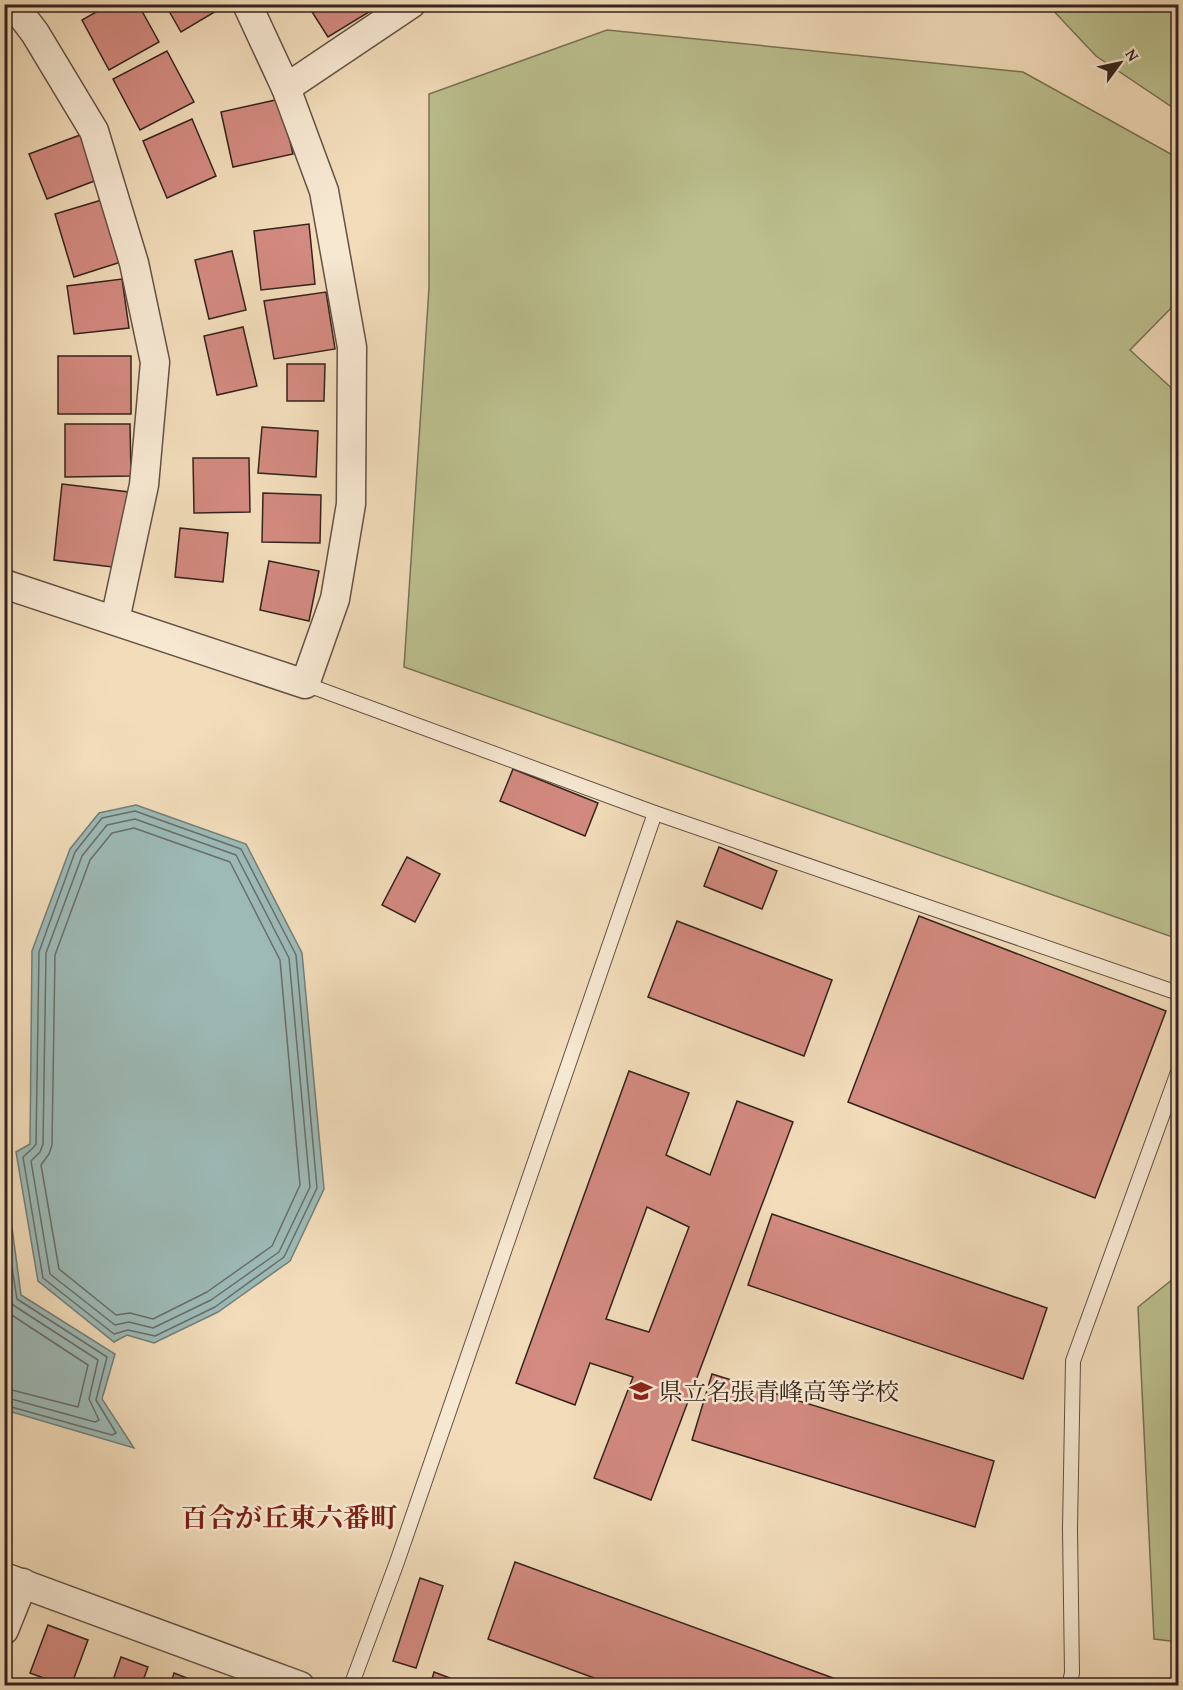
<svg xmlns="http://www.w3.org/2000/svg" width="1183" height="1690" font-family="'Gentium Book Plus','Noto Serif JP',serif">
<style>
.green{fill:#bcc08f;stroke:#787256;stroke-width:1.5}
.water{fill:#9dbab7;stroke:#737e79;stroke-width:1.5}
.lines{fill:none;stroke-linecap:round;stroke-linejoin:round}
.shore{stroke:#686e6a;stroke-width:1.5}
.building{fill:#d38a80;stroke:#34231c;stroke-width:1.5;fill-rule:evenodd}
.lane-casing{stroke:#645144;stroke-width:16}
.street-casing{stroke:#645144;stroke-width:31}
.lane{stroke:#f7e8d2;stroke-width:14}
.street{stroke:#f7e8d2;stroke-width:28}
.labels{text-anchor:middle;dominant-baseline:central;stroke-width:5;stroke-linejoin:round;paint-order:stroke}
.poi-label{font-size:24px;fill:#34231c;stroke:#f7e8d2;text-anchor:start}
.quarter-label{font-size:27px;font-weight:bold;fill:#7a1f14;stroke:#f7e8d2}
</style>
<rect width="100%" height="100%" fill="#f2dcba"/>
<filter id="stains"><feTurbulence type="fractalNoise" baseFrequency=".00333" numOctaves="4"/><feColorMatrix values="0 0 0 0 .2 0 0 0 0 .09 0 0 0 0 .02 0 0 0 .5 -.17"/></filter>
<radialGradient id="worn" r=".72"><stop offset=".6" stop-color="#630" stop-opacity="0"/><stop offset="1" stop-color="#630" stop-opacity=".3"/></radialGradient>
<!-- green -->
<g class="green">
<path d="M1048,5h130v106l-82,-55z"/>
<path d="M607,30l416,42 155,86v143l-48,49 48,44v545l-774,-272 25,-379v-194z"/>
<path d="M1178,1275v367l-24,-3 -16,-332z"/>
</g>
<!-- water -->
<g class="water">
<path d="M136,805l110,39 56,109 22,236 -34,72 -72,51 -64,31 -27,-8 -13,7 -76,-61 -22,-129 14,-8 2,-193 38,-102 29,-36z"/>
<path d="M5,1175l16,120 94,59 -13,45 32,49 -129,-38z"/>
</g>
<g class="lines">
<!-- shore -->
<g class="shore">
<path d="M135,811l106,38 55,106 21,233 -33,69 -69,50 -60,29 -27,-6 -14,4 -71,-56 -20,-121 10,-9 3,-4 3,-192 36,-100 27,-34z"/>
<path d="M135,819l101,36 53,103 21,229 -31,65 -68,48 -58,28 -24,-6 -14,3 -65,-51 -19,-113 9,-9 3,-8 3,-191 36,-97 25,-31z"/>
<path d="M134,828l96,34 50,98 20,225 -28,61 -65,46 -54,27 -23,-6 -14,2 -57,-46 -18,-104 8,-11 3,-9 3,-190 35,-95 22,-27z"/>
<path d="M4,1219l13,80 90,58 -11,43 20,33 -4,2 -108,-30"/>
<path d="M4,1274l4,24 5,7 85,55 -9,39 10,21 -4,2 -91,-25"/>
<path d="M4,1310l84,55 -10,42 -74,-19"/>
</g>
</g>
<!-- building -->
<g class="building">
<path d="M110,4h28l21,38 -50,28 -27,-50z"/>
<path d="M165,4h63l-47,28z"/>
<path d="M307,4h75l-54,33z"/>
<path d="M167,51l27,51 -54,28 -27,-51z"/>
<path d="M280,99l13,55 -60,13 -12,-55z"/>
<path d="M192,119l24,57 -49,22 -24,-57z"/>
<path d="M80,135l17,45 -50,19 -18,-45z"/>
<path d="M105,199l19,62 -50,16 -19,-63z"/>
<path d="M309,224l6,60 -54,6 -7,-59z"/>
<path d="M232,251l14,59 -37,9 -14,-59z"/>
<path d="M122,279l7,49 -55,6 -7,-48z"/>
<path d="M326,292l9,57 -61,10 -10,-58z"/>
<path d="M243,327l14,59 -40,9 -13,-59z"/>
<rect x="58" y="356" width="73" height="58"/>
<path d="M287,364h38l-1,37h-37z"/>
<path d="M65,424h65l1,52 -66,1z"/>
<path d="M262,427l56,4 -2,46 -58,-4z"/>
<path d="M193,458h56l1,54 -56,1z"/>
<path d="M62,484l67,8 -8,76 -67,-8z"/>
<path d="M263,493l58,2 -1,48 -58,-1z"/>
<path d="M180,528l48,5 -5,49 -48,-5z"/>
<path d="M269,561l50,10 -10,50 -49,-11z"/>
<path d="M513,769l85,34 -13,33 -85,-35z"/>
<path d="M719,847l58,24 -15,38 -58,-23z"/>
<path d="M407,857l33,17 -25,48 -33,-17z"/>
<path d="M919,916l247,95 -71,187 -247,-96z"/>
<path d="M677,921l155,59 -28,76 -156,-59z"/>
<path d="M629,1071l60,22 -23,62 44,20 27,-74 56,21 -142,378 -57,-22 39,-101 -43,-14 -15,42 -59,-22zM647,1207l42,20 -40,105 -43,-13z"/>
<path d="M772,1214l275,94 -24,71 -275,-94z"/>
<path d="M712,1374l282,87 -19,66 -283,-87z"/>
<path d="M515,1562l340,124h-239l-128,-47z"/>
<path d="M420,1578l23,8 -27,82 -23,-7z"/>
<path d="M48,1625l40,15 -17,46h-6l-35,-13z"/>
<path d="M121,1657l27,10 -7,19h-30z"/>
<path d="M434,1672l37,14h-41z"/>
<path d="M174,1673l33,13h-37z"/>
</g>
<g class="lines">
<!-- lane casing -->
<g class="lane-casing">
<g id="lane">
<path d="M305,684l350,129 523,180"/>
<path d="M351,1686l46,-124 258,-749"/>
<path d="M1069,1686l3,-13 -2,-144 3,-168 105,-289"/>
</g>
</g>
<!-- street casing -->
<g class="street-casing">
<g id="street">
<path d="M13,4l22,29 59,98 40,132 21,99 -11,123 -29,135"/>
<path d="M286,88l125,-84"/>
<path d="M4,584l301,100 30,-85 16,-95 1,-157 -28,-156 -38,-103 -39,-84"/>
<path d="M4,1577l296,109"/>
<path d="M4,1630l19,-47"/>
</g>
</g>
<!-- lane -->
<use href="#lane" class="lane"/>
<!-- street -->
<use href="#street" class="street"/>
</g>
<!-- icons -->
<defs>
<g id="school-bare" transform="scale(1.8)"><path d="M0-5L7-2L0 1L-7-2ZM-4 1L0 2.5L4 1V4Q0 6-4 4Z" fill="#8f2418" stroke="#f7e8d2" stroke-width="2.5" paint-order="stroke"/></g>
</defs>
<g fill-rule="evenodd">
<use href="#school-bare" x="641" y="1391"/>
</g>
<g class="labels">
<!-- poi labels -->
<g class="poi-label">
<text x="659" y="1391">県立名張青峰高等学校</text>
</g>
<!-- quarter labels -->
<g class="quarter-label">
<text x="289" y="1517">百合が丘東六番町</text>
</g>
</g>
<!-- margin -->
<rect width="1183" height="1690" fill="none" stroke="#f2dcba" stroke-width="24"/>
<rect x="6" y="6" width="1171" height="1678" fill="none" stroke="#34231c" stroke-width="3"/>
<rect x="12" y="12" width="1159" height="1666" fill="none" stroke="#34231c" stroke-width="1.5"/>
<!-- north arrow -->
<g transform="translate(1120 63) rotate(57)" stroke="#f7e8d2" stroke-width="4.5" paint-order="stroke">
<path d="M0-4.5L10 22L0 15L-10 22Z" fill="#34231c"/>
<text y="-9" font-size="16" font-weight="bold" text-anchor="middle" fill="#34231c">N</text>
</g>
<rect width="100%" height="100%" filter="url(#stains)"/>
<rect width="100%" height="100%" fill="url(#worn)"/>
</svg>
